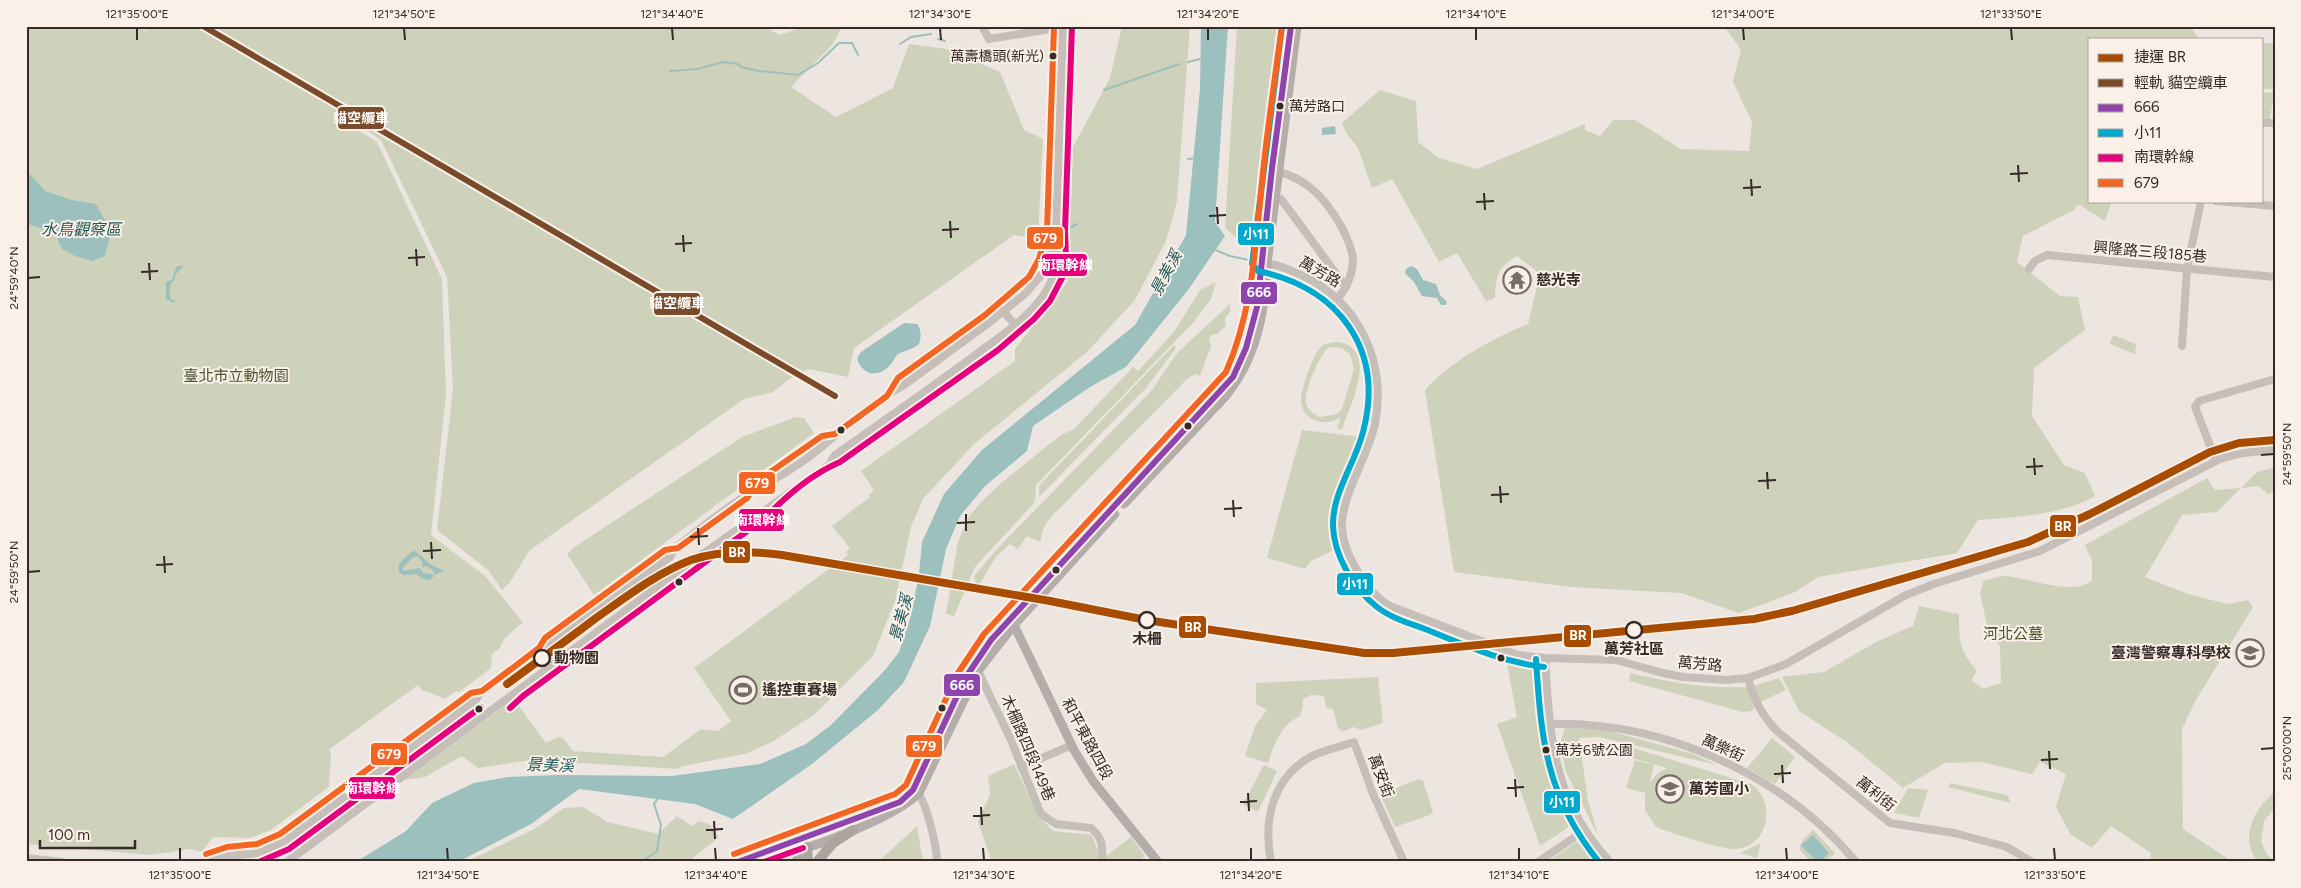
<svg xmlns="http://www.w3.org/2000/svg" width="2301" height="888" font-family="Figtree,'Noto Sans TC',sans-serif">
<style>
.green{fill:#cfd2ba;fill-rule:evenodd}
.water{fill:#9cc0bd}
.pier{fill:#ede6e0}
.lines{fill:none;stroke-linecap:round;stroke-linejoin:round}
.stream{stroke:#9cc0bd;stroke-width:2}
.minor{stroke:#c6beb9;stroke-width:8}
.major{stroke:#b5ada9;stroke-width:9}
.highway{stroke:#aca59f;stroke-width:10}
.bus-1-casing{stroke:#faf0e8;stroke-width:10}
.bus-2-casing{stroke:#faf0e8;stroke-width:10}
.bus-3-casing{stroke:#faf0e8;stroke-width:10}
.bus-4-casing{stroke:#faf0e8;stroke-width:10}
.bus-1{stroke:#8e44ad;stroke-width:6}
.bus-2{stroke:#00a9ce;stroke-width:6}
.bus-3{stroke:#e5007d;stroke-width:6}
.bus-4{stroke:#f26522;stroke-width:6}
.tram-1-casing{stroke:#faf0e8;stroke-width:10}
.tram-1{stroke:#7a4b2a;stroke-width:6}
.metro-1-casing{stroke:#faf0e8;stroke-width:11}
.metro-1{stroke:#a74c00;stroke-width:8}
.ticks{fill:none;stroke:#372b28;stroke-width:2}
.bus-dot{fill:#372b28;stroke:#faf0e8;stroke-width:2}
.stop-dot{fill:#faf0e8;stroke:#372b28;stroke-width:2.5}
.labels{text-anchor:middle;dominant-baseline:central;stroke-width:4;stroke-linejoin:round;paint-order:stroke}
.bus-label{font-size:14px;fill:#372b28;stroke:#faf0e8;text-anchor:start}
.street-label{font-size:15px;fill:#372b28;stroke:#faf0e8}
.poi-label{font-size:15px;font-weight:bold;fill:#372b28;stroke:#faf0e8;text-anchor:start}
.park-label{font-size:15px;fill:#49552b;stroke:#faf0e8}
.stop-label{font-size:15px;font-weight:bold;fill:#372b28;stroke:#faf0e8}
.water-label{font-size:16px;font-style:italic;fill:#1d5958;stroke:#faf0e8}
.line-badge{stroke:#faf0e8;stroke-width:2}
.badge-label{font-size:14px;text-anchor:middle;font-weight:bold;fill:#fff}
.neatline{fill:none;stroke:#372b28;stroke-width:2}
.ticks-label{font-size:12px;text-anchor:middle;fill:#372b28}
</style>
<rect width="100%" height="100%" fill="#ede6e0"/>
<!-- green -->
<g class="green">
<path d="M26,26h112l9,6 -4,-6h620l17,9 26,-9h36l-9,18 -42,43 45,30 57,-29 16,-44 38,5 53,23 24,58 19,9 -5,99 -24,-3 -160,113 -6,29 -39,-8 -20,10 -16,13 -29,7 -214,151 -20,32 -8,8 -14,-20 -51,-40 16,-141 -6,-112 -66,-137 -19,-13 -6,2 21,13 65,137 4,116 -15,140 54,41 38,46 -19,17 -4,9 -8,6 -1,14 -32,24 -3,-1 -11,8 -23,-9 -4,-5 -84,61 -5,4 2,4 -2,33 -58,43 -21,8 -37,-1 -11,15 -12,-3 -40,6 -124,-11z"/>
<path d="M1122,26h68l-13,175 -11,40 -31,59 -48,52 -113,92 -51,55 -12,28 -16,74 -22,55 -58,58 -43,28 -27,12 -66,13v2l-148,-9 -53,8 -16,-12 -37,21 -21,3 110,-81 32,44 12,-6 5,1 10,13 90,6 38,-28 17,2 13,-10 -37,-53 154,-113 -2,-3 4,-4 -18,-22 38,-29 -1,-2 5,-5 -13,-19 154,-110v-12l53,-68 5,-134 37,-69z"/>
<path d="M1237,26h47l-27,224 -20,-11 -12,-12z"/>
<path d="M1724,26h465l11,13h-110v162h22l-7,20 -27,-17 -4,6 -51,26 -6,26 43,34 18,1 7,33 -51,38 -2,48 32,49 21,8 10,23c-33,19 -79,21 -117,24l-21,33 -139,24 -23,15 -56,21 -58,-20 -110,-6 -117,-15 -29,-182c25,-28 68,-52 103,-66l12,-50 -23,-18c-20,12 -21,20 -22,42l-9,3 -29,-48 -18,9 -47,-83 -20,9 -14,-40 -13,-17 -3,-8 38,-33 36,11 2,41 21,16 38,11 108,-45v6l15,6 13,-16h22l46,29 68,2 3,-29 -19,-40 8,-32z"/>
<rect x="2262" y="43" width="13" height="46"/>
<path d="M2274,92l-4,27h-8v-26z"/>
<path d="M1216,282l-5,17 -19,25 -156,161 -1,17 -60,65 -21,49 -8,-2 12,-73 11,-25 14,-16 24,-22 54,-43 13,-6 59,-62 5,4 36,-39 26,-42z"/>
<path d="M1230,304v8l-5,6 1,8 -9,8 -6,1 -2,4 2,7 -11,30 -5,-2 -8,5 -136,138 -7,10 -4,15 -13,-6 -9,13 -8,-5 -14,13 -17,28h-3l-2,-9 23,-27 155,-159 25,-37z"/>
<path d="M2113,335l23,9 -1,10 -25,-10z"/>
<path d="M1338,342c42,6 12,63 4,88l-5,-2 4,-11c-16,11 -40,4 -40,-18 0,-10 13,-48 22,-54 4,-2 10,-3 15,-3zM1330,347l11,1 9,6 4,15 -12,40 -5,5 -17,3c-6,-3 -12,-7 -14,-13 -3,-11 14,-52 24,-57z"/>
<path d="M1174,345l2,3 -30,40 -107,109v-11l14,-15z"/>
<path d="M796,417l8,1 10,15 -220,162 -27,-41 9,-8 166,-109z"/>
<path d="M1302,430l60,7c-15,37 -36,73 -26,112l-25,12 -6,8 -38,-11z"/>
<path d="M2275,467v24l-7,3 -10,-8 -17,2 -24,24 -35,3 -37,62 46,18 37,9 20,-4 5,7 -57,93 -14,29 1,100 50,33h-83l1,-9 -40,-27 -19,22 -21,-13 -15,-28 10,-33 -26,-12 -8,12 -51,-12 -36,1 -42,25 -55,-45 -49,-32 -17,-34 42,-5 54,-31 35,-15 6,-20 40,8c0,27 0,35 18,57l-6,9 12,9 18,-6 -1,-37 -12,-16 -8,-37 3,-12c7,-2 15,-5 23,-5 23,2 68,21 86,4v-19l-7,-16 122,-67 8,12 26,-2 16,-16z"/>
<path d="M1506,659l31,11 1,59 9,40 22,58 -29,19 -43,-122 20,-7z"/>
<path d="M1630,673c39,9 77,16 117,14l7,21 -2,3 -9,1 -114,-31z"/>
<path d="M1378,677l5,46 -22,7 -7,-3 -12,5 -4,-4 -5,-19 -7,-1 -2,-12 -13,-1 -8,4v7l-3,10c-22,12 -24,26 -32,47l-23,-7 10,-30 12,-16 -11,-6v-21z"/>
<path d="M1779,678l7,12 -26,12 -7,-16z"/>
<path d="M1565,728h34l94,26 24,11 -118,-28 -20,1 9,62 10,36 -32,-64 -6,-29z"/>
<path d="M1772,738l23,19 -20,27 -28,-16z"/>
<path d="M1623,745l128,39c26,17 18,65 -17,65 -13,0 -64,-16 -78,-22l-11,-17v-17l-19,-5 9,-28 19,5 -4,17 8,-9 9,-5 -46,-13z"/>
<path d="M1014,764l24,51 15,16 39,4 9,24 -10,3h-99l-14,-40 12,-28 -2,-18z"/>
<path d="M1264,765l13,6 -19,41 -15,-8z"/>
<path d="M1419,779l4,2 10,31 -3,3 -35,12 -15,-33z"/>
<path d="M1950,783l57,12 4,8 -63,-16z"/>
<path d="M1908,788l20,2 -9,28 -25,-5z"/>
<path d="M2275,792v15l-11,14 -3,20 5,12 9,9h-17c-19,-23 -5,-53 17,-70z"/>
<path d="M583,807l25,15 50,12 19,-18 15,10 6,-5 11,3 10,13 -31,25h-222l70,-34 28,-20z"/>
<path d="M917,826l6,36h-45z"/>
<path d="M1813,830l22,23 -10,9h-14l-12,-13 3,-8z"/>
<path d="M1131,837l14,19 -7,6h-34l1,-5z"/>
<path d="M1577,842l23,20h-53l29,-20z"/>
<path d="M1761,843l-4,15 -17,-5z"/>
</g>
<!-- water -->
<g class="water">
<path d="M1201,26h27l-13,196 10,14 -37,54 -62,77 -36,20 -57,39 -6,25 -42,35 -25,30 -14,33 -16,77 -26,56 -26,28 -66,54 -79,55 -38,-15 -116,-15 -48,35 -73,38h-102l50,-31 26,-28 42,-20 34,-6 48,-2 116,1 88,-12 46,-20 25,-19 54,-55 14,-18 12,-36 8,-42 3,-32 22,-48 38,-44 153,-125 51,-90 14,-146z"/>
<path d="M1335,126l1,8 -14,1v-7z"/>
<path d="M26,170l19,21 27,9 24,4 15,27 -6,25 -13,5 -17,-5 -13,-7 -7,-15 -29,-11z"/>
<path d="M182,265l1,2 -8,8v4c-6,6 -7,12 -4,20l4,1 -1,3 -8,-4v-17l6,-2 4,-13z"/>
<path d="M1411,266l6,3 6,11 13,4 4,11 7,7 -1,3h-5l-4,-7 -15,-2 -8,-14 -9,-9 1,-4z"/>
<path d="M904,323l13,1c5,7 4,13 2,20 -7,6 -15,6 -22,11 -2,2 -4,7 -7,10 -11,13 -28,11 -33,-7l4,-6z"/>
<path d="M415,551l15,13 14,7 -10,4v-4l-7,-5 -5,1v-5l-4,-6 -5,1 -10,11v3l17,-3 3,5 9,1 2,2 -4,4 -7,-1 -7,-5 -13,1 -4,-3v-8l12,-12z"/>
<path d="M1813,835l16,18 -10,9h-2l-16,-17z"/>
</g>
<!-- pier -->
<path class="pier" d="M916,576l26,4 -1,7 -26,-5z"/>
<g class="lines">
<!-- stream -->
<g class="stream">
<path d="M938,39l7,2"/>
<path d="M900,44l11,-7 20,-3"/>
<path d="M1188,62l12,-3"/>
<path d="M670,71l28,-2 25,-7 15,2 3,3 18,4 39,4 20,-12 21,-20h13l6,12"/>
<path d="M1104,90l75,-26"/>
<path d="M1188,159l8,-1"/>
<path d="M1071,227l6,-3"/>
<path d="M1213,249l17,7 24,5"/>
<path d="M641,862l16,-11 4,-26 -7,-21 4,-6"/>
</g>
<!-- minor -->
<g class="minor">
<path d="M982,26l7,13 74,-12"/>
<path d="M2262,123h13"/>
<path d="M1275,171c32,7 50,27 66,55 5,10 11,21 12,33 0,15 -6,28 -15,39"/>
<path d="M1276,197l5,2 65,88"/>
<path d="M2216,201l59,5"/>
<path d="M1263,263c14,1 24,6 36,11 59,26 88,87 76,150 -7,32 -32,69 -33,100 -1,27 25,69 48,82l128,49 27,3 71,2 47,13 20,4 44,3 21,-2 38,-14 120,-69 28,-11 106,-33 180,-92 23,-6 32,-3"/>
<path d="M2029,269l6,-8 12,-6 228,22"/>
<path d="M1003,311l12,14"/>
<path d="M2182,346l5,-77 14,-68"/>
<path d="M2216,461l-21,-54 4,-6 76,-22"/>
<path d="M1545,658c5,80 7,141 65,204"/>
<path d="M974,668l4,3 32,67 31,76 15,10 35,4c12,10 12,19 11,34"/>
<path d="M1748,678c5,21 15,39 30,54l112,91 64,10 53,14 25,15"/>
<path d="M1549,724c114,-3 234,50 307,138"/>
<path d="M1021,767l51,-22"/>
<path d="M915,791c11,6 22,57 22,71"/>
<path d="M26,858l36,4"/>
<path d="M208,862l21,-6 30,-3 25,-11 192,-142 4,-7 62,-45 8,-3 120,-88 5,-9c24,-18 48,-39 74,-54 26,-15 53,-30 76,-50 25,-21 50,-43 79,-59l86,-63 36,-29 17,-20 13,-40"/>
<path d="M287,862l400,-297 142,-100 6,-10c46,-32 93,-65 139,-99 24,-18 51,-35 69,-60 14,-20 17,-41 13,-65l7,-205"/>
<path d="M1271,862c-8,-41 1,-83 39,-105 13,-7 30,-10 44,-15l19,52 31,68"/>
<path d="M1538,862l47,-32"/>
</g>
<!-- major -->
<g class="major">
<path d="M1124,504l101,-107c32,-39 40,-85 42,-133l30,-238"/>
<path d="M1010,621l4,4 60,125 19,31 65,81"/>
<path d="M737,862l153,-56 10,-4 13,-12 53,-113 25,-37 44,-50 72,-76 126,-137 13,-29 11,-41 15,-139 19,-142"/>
<path d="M763,862c40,-12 129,-41 156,-69l59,-122 36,-46 101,-111"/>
</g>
<!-- highway -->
<g class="highway">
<path d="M807,847l1,15"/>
<path d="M797,851l1,11"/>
<path d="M817,862l16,-19 20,-13"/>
</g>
<!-- bus-1 casing -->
<g class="bus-1-casing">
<path id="bus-1" d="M738,862l162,-60 13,-12 53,-113 25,-37 242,-263 13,-29 11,-41 15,-139 19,-142"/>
</g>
<!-- bus-2 casing -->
<g class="bus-2-casing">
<g id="bus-2">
<path d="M1282,26l-30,238 6,7c81,17 127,78 105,161 -8,32 -31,61 -30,94 1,30 21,63 44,81 14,11 32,16 48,22 40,16 76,33 119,38"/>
<path d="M1536,659c5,79 10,138 63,203"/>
</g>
</g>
<!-- bus-3 casing -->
<g class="bus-3-casing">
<g id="bus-3">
<path d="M510,708l13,-12 242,-178c21,-22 47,-44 75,-56l158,-112 36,-31 16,-18 13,-25 3,-19 -1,-26 7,-205"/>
<path d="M259,862l30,-13 192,-142"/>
<path d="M764,862l39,-14"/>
</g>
</g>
<!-- bus-4 casing -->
<g class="bus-4-casing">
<g id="bus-4">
<path d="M206,854l21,-7 30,-3 23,-10 191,-141 11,-2 57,-43 6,-10 120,-88 13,-2 69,-50 12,-18 63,-44 13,-2 52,-38 11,-18 87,-63 44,-38 10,-18 8,-29 7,-204"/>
<path d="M734,854l161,-60 11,-9 52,-112 26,-39 242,-262c27,-62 29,-124 36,-190 5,-52 13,-104 20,-156"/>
</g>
</g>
<!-- bus-1 -->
<use href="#bus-1" class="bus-1"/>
<!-- bus-2 -->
<use href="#bus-2" class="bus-2"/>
<!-- bus-3 -->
<use href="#bus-3" class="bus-3"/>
<!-- bus-4 -->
<use href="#bus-4" class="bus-4"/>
<!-- tram-1 casing -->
<g class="tram-1-casing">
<path id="tram-1" d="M203,26l632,370"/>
</g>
<!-- tram-1 -->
<use href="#tram-1" class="tram-1"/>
<!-- metro-1 casing -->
<g class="metro-1-casing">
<path id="metro-1" d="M507,684c30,-22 60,-44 89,-66 30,-21 61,-45 95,-58 29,-10 61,-9 91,-5l268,46 96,19 218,33h29l361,-34 38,-8 236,-69 62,-28 120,-62 29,-9 36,-3"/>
</g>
<!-- metro-1 -->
<use href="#metro-1" class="metro-1"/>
</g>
<!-- ticks -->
<path class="ticks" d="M137,28v12M404,28l1,12M672,28l1,12M940,28l1,12M1208,28v12M1476,28v12M1743,28l1,12M2011,28l1,12M2018,165l1,17M2010,174l18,-1M1751,179l1,17M1743,188l18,-1M1484,193l1,17M1476,202l18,-1M1217,207l1,17M1209,216l17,-1M950,221l1,17M942,230l17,-1M683,235l1,17M675,244l17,-1M416,249l1,17M408,258l17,-1M149,263l1,17M141,272l17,-1M28,278l12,-1M2261,455l13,-1M2034,458l1,17M2026,467l17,-1M1767,472l1,17M1758,481l18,-1M1500,486l1,17M1491,495l18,-1M1233,500l1,17M1224,509l18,-1M966,514v17M957,523l18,-1M698,528l1,17M690,537l18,-1M431,542l1,17M423,551l18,-1M164,556l1,17M156,565l17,-1M28,572l12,-1M2261,749l13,-1M2049,751l1,18M2041,760l17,-1M1782,765l1,18M1774,774l17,-1M1515,779l1,18M1507,788l17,-1M1248,793l1,18M1240,802l17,-1M981,807l1,18M973,816l17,-1M714,821l1,18M706,830l17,-1M180,848v12M447,848l1,12M715,848l1,12M983,848l1,12M1251,848v12M1519,848v12M1786,848l1,12M2054,848l1,12"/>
<!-- icons -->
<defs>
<g id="temple-ring" transform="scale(1.4375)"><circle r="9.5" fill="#faf0e8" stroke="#776c68" stroke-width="1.5"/><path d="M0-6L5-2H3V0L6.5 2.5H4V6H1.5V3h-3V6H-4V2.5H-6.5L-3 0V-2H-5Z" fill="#776c68"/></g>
<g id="university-ring" transform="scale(1.4375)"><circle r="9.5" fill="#faf0e8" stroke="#776c68" stroke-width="1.5"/><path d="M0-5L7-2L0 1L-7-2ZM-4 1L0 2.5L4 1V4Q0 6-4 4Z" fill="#776c68"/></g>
<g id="stadium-ring" transform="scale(1.4375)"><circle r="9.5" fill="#faf0e8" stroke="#776c68" stroke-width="1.5"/><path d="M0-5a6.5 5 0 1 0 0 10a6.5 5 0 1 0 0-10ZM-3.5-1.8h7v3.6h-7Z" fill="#776c68"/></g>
<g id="school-ring" transform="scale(1.4375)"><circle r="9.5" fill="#faf0e8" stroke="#776c68" stroke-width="1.5"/><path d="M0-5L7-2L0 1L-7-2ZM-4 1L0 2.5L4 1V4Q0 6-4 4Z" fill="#776c68"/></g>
</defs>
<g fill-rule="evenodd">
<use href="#temple-ring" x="1517" y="280"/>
<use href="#university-ring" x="2250" y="653"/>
<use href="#stadium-ring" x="743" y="690"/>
<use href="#school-ring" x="1670" y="789"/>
</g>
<!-- markers -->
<g class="bus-dot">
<circle cx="1053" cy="56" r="4.5"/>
<circle cx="1280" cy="106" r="4.5"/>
<circle cx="1188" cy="426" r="4.5"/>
<circle cx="841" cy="430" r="4.5"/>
<circle cx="1056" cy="570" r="4.5"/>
<circle cx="679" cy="582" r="4.5"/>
<circle cx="1501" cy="658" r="4.5"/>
<circle cx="942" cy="708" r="4.5"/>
<circle cx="479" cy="709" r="4.5"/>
<circle cx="1546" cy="750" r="4.5"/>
</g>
<g class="stop-dot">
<circle cx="1147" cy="620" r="8"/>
<circle cx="1634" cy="630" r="8"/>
<circle cx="542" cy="658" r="8"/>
</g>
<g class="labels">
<!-- bus labels -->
<g class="bus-label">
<text x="1044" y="56" text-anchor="end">萬壽橋頭(新光)</text>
<text x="1289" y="106">萬芳路口</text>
<text x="1555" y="750">萬芳6號公園</text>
</g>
<!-- street labels -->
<g class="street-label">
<text transform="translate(2150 252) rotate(5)">興隆路三段185巷</text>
<text transform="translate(1320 272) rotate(30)">萬芳路</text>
<text transform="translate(1700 664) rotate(5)">萬芳路</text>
<text transform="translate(1087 739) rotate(62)">和平東路四段</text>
<text transform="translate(1028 748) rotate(67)">木柵路四段149巷</text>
<text transform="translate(1723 748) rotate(24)">萬樂街</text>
<text transform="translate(1381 776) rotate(69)">萬安街</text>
<text transform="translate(1876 794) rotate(39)">萬利街</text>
</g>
<!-- poi labels -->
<g class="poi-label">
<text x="1536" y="280">慈光寺</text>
<text x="2231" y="653" text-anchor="end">臺灣警察專科學校</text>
<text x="762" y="690">遙控車賽場</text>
<text x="1689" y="789">萬芳國小</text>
</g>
<!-- park labels -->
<g class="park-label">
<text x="236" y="376">臺北市立動物園</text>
<text x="2013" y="634">河北公墓</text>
</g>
<!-- stop labels -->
<g class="stop-label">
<text x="1147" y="639">木柵</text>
<text x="1634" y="649">萬芳社區</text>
<text x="554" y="658" text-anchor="start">動物園</text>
</g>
<!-- water labels -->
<g class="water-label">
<text x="81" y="229">水鳥觀察區</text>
<text transform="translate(1166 273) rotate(-62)">景美溪</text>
<text transform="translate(901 618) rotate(-75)">景美溪</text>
<text transform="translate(550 765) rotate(2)">景美溪</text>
</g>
</g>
<g class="line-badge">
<rect x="337" y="106" width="48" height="24" rx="5" fill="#7a4b2a"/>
<rect x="1237" y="222" width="38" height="24" rx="5" fill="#00a9ce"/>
<rect x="1026" y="226" width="38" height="24" rx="5" fill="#f26522"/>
<rect x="1041" y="253" width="47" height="24" rx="5" fill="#e5007d"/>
<rect x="1240" y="281" width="38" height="24" rx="5" fill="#8e44ad"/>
<rect x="653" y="292" width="48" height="24" rx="5" fill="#7a4b2a"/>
<rect x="738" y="471" width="38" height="24" rx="5" fill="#f26522"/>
<rect x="738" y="508" width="47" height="24" rx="5" fill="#e5007d"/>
<rect x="2049" y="514" width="28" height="24" rx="5" fill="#a74c00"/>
<rect x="722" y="540" width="29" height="24" rx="5" fill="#a74c00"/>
<rect x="1336" y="572" width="38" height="24" rx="5" fill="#00a9ce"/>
<rect x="1178" y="615" width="29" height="24" rx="5" fill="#a74c00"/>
<rect x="1563" y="624" width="29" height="24" rx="5" fill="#a74c00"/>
<rect x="943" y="673" width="38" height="24" rx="5" fill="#8e44ad"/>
<rect x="905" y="734" width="38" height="24" rx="5" fill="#f26522"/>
<rect x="370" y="742" width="38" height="24" rx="5" fill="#f26522"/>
<rect x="348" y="776" width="48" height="24" rx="5" fill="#e5007d"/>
<rect x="1543" y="790" width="38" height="24" rx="5" fill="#00a9ce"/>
</g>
<g class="badge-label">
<text x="361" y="123">貓空纜車</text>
<text x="1256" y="239">小11</text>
<text x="1045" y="243">679</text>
<text x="1065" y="270">南環幹線</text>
<text x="1259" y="297">666</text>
<text x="677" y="308">貓空纜車</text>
<text x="757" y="488">679</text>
<text x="762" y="525">南環幹線</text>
<text x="2063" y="531">BR</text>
<text x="737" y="557">BR</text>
<text x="1355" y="589">小11</text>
<text x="1193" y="632">BR</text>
<text x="1578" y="640">BR</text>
<text x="962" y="690">666</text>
<text x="924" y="751">679</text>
<text x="389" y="759">679</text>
<text x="372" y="793">南環幹線</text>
<text x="1562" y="807">小11</text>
</g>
<!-- border -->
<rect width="2301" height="888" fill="none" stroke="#faf0e8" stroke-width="55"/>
<!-- legend -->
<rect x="2088" y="38" width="175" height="165" fill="#faf0e8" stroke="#aca19b"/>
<rect x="2098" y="54" width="25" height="8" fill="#a74c00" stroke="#aca19b"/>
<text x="2134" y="62" font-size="15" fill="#372b28">捷運 BR</text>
<rect x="2098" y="79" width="25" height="8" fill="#7a4b2a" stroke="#aca19b"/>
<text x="2134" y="88" font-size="15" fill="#372b28">輕軌 貓空纜車</text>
<rect x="2098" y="104" width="25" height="8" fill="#8e44ad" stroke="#aca19b"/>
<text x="2134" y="112" font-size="15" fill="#372b28">666</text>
<rect x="2098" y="129" width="25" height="8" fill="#00a9ce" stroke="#aca19b"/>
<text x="2134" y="138" font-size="15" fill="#372b28">小11</text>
<rect x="2098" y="154" width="25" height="8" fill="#e5007d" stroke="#aca19b"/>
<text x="2134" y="162" font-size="15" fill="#372b28">南環幹線</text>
<rect x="2098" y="179" width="25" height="8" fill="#f26522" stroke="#aca19b"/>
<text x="2134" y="188" font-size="15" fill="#372b28">679</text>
<!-- scale -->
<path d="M40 840v8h95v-8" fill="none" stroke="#372b28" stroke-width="2.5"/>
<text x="48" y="840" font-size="15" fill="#372b28" stroke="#faf0e8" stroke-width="4" paint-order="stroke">100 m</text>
<rect x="28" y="28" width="2246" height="832" class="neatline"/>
<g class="ticks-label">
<text x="137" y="18">121°35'00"E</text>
<text x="404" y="18">121°34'50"E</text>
<text x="672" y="18">121°34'40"E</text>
<text x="940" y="18">121°34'30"E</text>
<text x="1208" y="18">121°34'20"E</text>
<text x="1476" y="18">121°34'10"E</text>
<text x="1743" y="18">121°34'00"E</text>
<text x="2011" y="18">121°33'50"E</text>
<text transform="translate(14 278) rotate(-90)" y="4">24°59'40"N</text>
<text transform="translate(2287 454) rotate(-90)" y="4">24°59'50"N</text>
<text transform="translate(14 572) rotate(-90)" y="4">24°59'50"N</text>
<text transform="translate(2287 748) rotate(-90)" y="4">25°00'00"N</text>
<text x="180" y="879">121°35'00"E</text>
<text x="448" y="879">121°34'50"E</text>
<text x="716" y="879">121°34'40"E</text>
<text x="984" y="879">121°34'30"E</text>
<text x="1251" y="879">121°34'20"E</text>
<text x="1519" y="879">121°34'10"E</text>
<text x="1787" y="879">121°34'00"E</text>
<text x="2055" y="879">121°33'50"E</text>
</g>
</svg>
